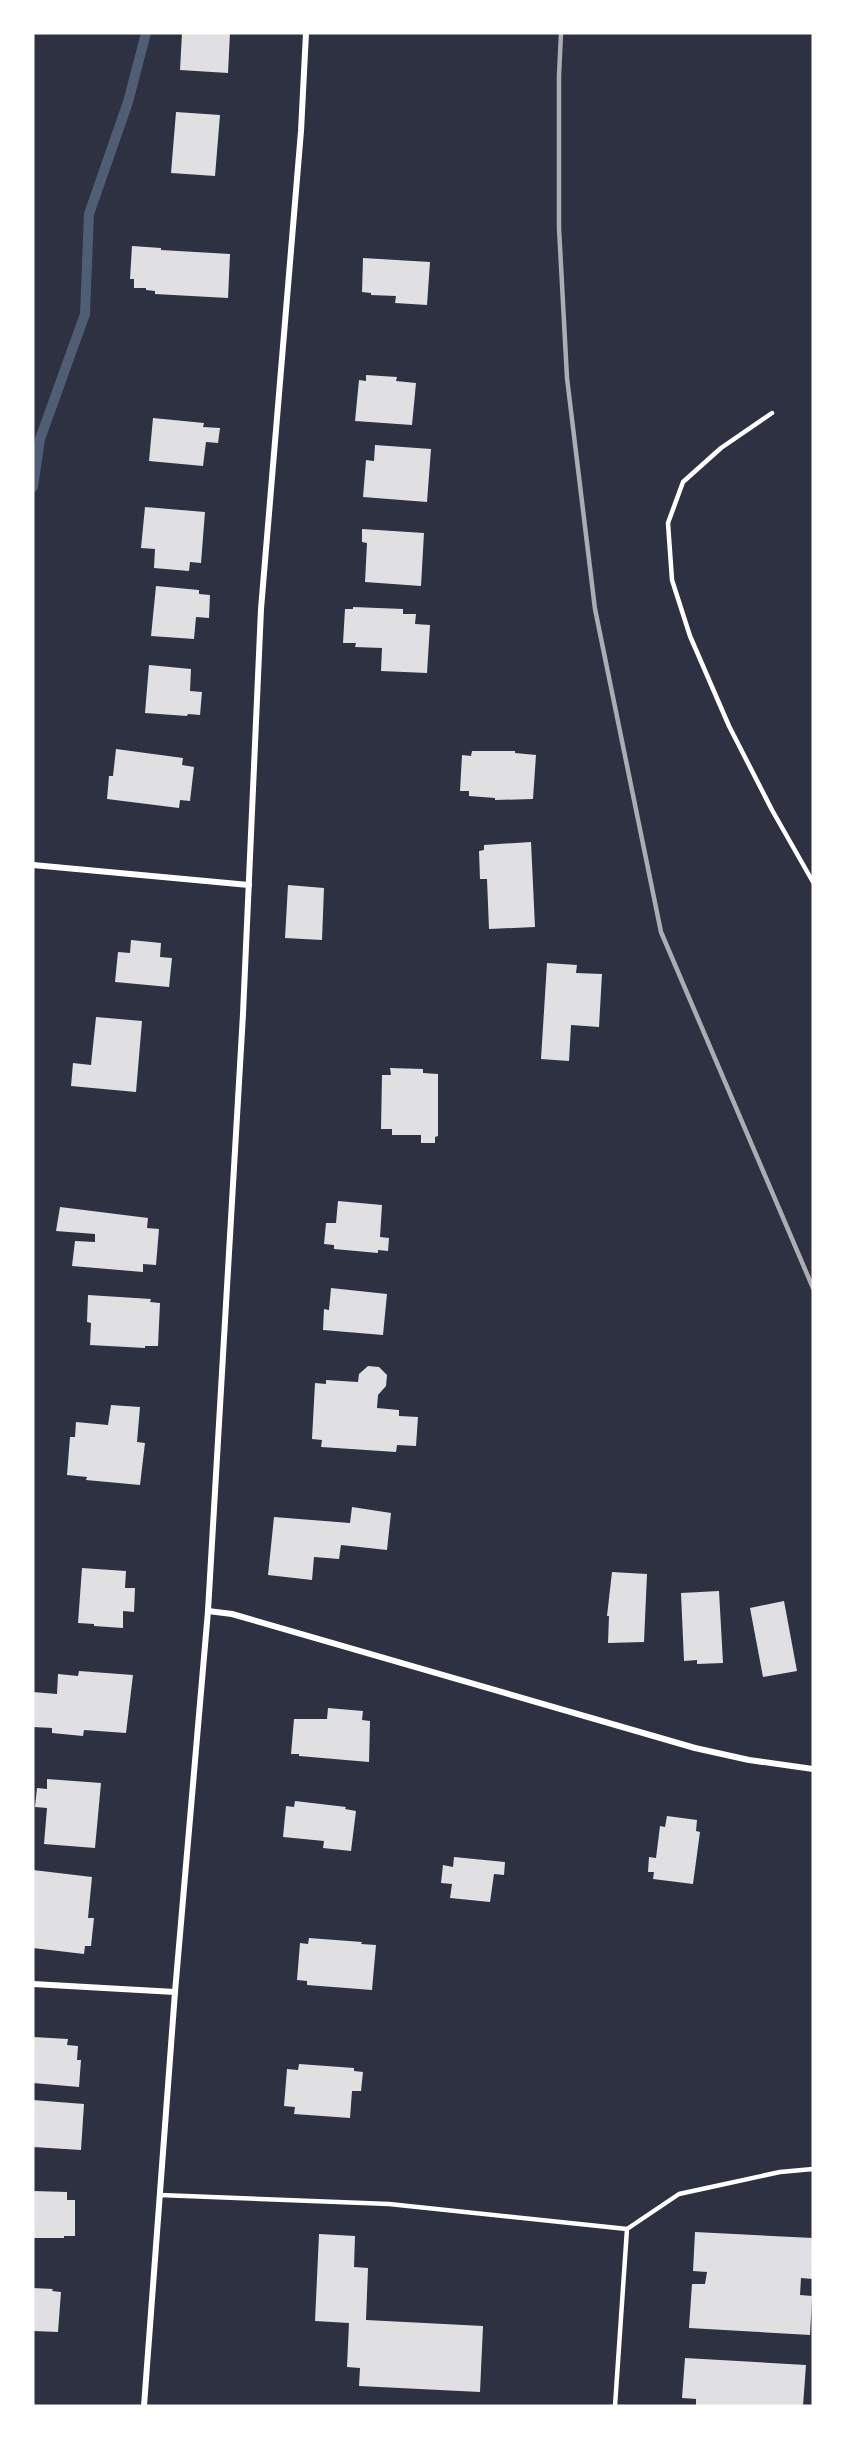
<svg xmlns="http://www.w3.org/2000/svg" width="846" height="2439" font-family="'Sofia Sans Condensed',sans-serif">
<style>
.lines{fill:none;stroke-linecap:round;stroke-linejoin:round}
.stream{stroke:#4f5d75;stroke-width:10}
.building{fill:#e0e0e3}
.service{stroke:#fff;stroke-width:4.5}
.minor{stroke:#fff;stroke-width:6}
.rail{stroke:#abadb3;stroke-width:4.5}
</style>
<rect width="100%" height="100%" fill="#2d3142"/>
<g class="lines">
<!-- stream -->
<path class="stream" d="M33,487l7,-48 45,-125 4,-100 39,-112 18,-69"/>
</g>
<!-- building -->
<g class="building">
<path d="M182,33h48l-2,40 -48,-3z"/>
<path d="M176,112l44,3 -5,61 -44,-3z"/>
<path d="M132,246l29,2v2l69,4 -2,44 -73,-4v-3l-9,-1v-2h-12v-9h-4z"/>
<path d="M363,258l67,4 -3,43 -32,-2 1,-7 -25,-1v-2l-9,-1z"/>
<path d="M366,375l31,2 -1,4 20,2 -4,42 -57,-4 4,-41 7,1z"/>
<path d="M153,418l51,5 -1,4 17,1 -2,15 -12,-1 -3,24 -54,-5z"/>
<path d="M375,445l56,4 -4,53 -64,-5 3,-37 8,1z"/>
<path d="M145,507l60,5 -4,51 -11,-1 -1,9 -35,-3 1,-19 -14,-1z"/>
<path d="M362,529l62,4 -3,53 -56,-4 2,-39 -5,-1z"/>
<path d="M156,586l43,4v4l11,1 -1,23 -13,-1 -2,22 -43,-3z"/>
<path d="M353,607l50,2v5h13l-1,10 15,1 -3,48 -46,-2 1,-23 -27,-1 1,-4h-13l2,-34h8z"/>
<path d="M149,665l42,4 -1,22 12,1 -2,23 -12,-1 -1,2 -42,-3z"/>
<path d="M116,749l67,9 -1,7 12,2 -4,34 -10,-1 -1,8 -72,-9 2,-23h4z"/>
<path d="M472,751h43v2l21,2 -3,44 -38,1v-2l-26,-2v-5h-9l2,-36 9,1z"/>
<path d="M531,842l4,85 -46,2 -2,-50h-7l-1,-28 5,-1v-5z"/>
<path d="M288,885l36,3 -2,52 -37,-2z"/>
<path d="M131,940l30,3 -1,14 12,1 -3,29 -54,-5 3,-30 12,1z"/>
<path d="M547,963l30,2 -1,8 26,1 -3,53 -28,-2 -2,36 -28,-2z"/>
<path d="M96,1017l46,4 -6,71 -65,-6 2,-23 18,2z"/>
<path d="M390,1068l33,1v4l15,1v62l-3,1v6h-14v-8h-29v-6h-11l1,-54h9z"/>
<path d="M338,1201l44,4 -2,32 9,1 -1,13 -10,-1v3l-44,-4v-4l-10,-1 2,-21h10z"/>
<path d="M60,1207l88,11 -1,10 12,1 -3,36 -13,-1v8l-71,-6 3,-25 20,1v-8l-39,-3z"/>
<path d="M331,1288l56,6 -4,41 -60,-5 1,-21 5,1z"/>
<path d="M88,1295l63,4 -1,3 10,1 -2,43h-13v2l-55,-3 1,-22 -4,-1z"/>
<path d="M368,1366l11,1 8,8 -1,11 -8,9 -1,13 22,2v6l19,1 -2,29 -19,-1 -1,7 -75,-5 1,-7 -10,-1 3,-56 11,1v-4l32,2 1,-8z"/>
<path d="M111,1405l29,2 -3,35 8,1 -5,42 -54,-5 1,-3 -20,-2 3,-38h5l1,-15 32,3z"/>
<path d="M352,1507l39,6 -4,37 -46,-5 -2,14 -25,-2 -2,23 -44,-5 6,-58 76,6z"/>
<path d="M82,1568l44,3 -1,17h10l-1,24 -11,-1v17l-29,-2v-2l-16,-1z"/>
<path d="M612,1572l35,2 -3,68 -36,1 1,-27h-2z"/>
<path d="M719,1591l4,72 -26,1v-4l-13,1 -3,-68z"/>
<path d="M784,1601l13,70 -34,6 -13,-69z"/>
<path d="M79,1671l54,4 -7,58 -42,-3 -1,6 -31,-3v-5l-19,-1v-35l24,2 1,-20 20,2z"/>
<path d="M328,1708l35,3 -1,9 8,1 -1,41 -70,-6v-2h-8l3,-35h33z"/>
<path d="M47,1779l54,4 -6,65 -51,-4 3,-36 -12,-1 2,-19 10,1z"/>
<path d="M295,1801l51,6 -1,2 11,2 -5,40 -28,-3 1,-7 -41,-4 3,-31 8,1z"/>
<path d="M667,1816l30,4 -1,11 4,1 -7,52 -40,-5 1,-7h-6l1,-15 7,1 4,-32 5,1z"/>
<path d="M454,1857l51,5 -1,13 -10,-1 -4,28 -40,-4 2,-14 -11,-1 2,-18 10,2z"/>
<path d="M33,1870l59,7 -4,41h6l-3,28h-6l-1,8 -51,-6z"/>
<path d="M309,1938l53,4 -1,2 15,1 -4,45 -65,-5v-4l-10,-1 3,-37 8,1z"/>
<path d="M33,2037l35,2 -1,6 11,1 -1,14h4l-2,27 -46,-4z"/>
<path d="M299,2064l55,4v3l9,1 -2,19h-9l-2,27 -56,-4 1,-7 -11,-1 3,-37 11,1z"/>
<path d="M33,2100l51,4 -3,46 -48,-3z"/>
<path d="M33,2191l34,1v8h8v36h-11v2h-31z"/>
<path d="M695,2232l118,6v41l-12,-1 -1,17 12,1 -2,39 -121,-7 3,-44h13l2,-12 -14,-1z"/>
<path d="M319,2234l36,2 -1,31 14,1 -2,52 117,6 -3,66 -121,-6 1,-18 -13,-1 2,-44 -34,-2z"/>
<path d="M33,2288l20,1 -1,2 9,1 -3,40 -25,-1z"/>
<path d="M685,2358l121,7 -3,41h-107v-7l-14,-1z"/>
</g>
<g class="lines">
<!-- service -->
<g class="service">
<path d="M772,413l-51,35 -38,34 -15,41 4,57 18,56 39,90 43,84 41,72"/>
<path d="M160,2195l229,9 238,25 52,-35 101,-22 33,-3"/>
<path d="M615,2406l12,-177"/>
</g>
<!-- minor -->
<g class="minor">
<path d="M33,865l216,20"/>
<path d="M208,1611l24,3 463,134 54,12 64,9"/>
<path d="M33,1984l142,8"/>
<path d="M144,2406l31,-414 33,-381 35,-597 18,-405 40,-478 5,-98"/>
</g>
<!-- rail -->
<path class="rail" d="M561,33l-2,43v152l8,150 28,231 66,323 152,356"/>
</g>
<!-- border -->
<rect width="846" height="2439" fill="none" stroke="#ffffff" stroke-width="69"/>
</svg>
